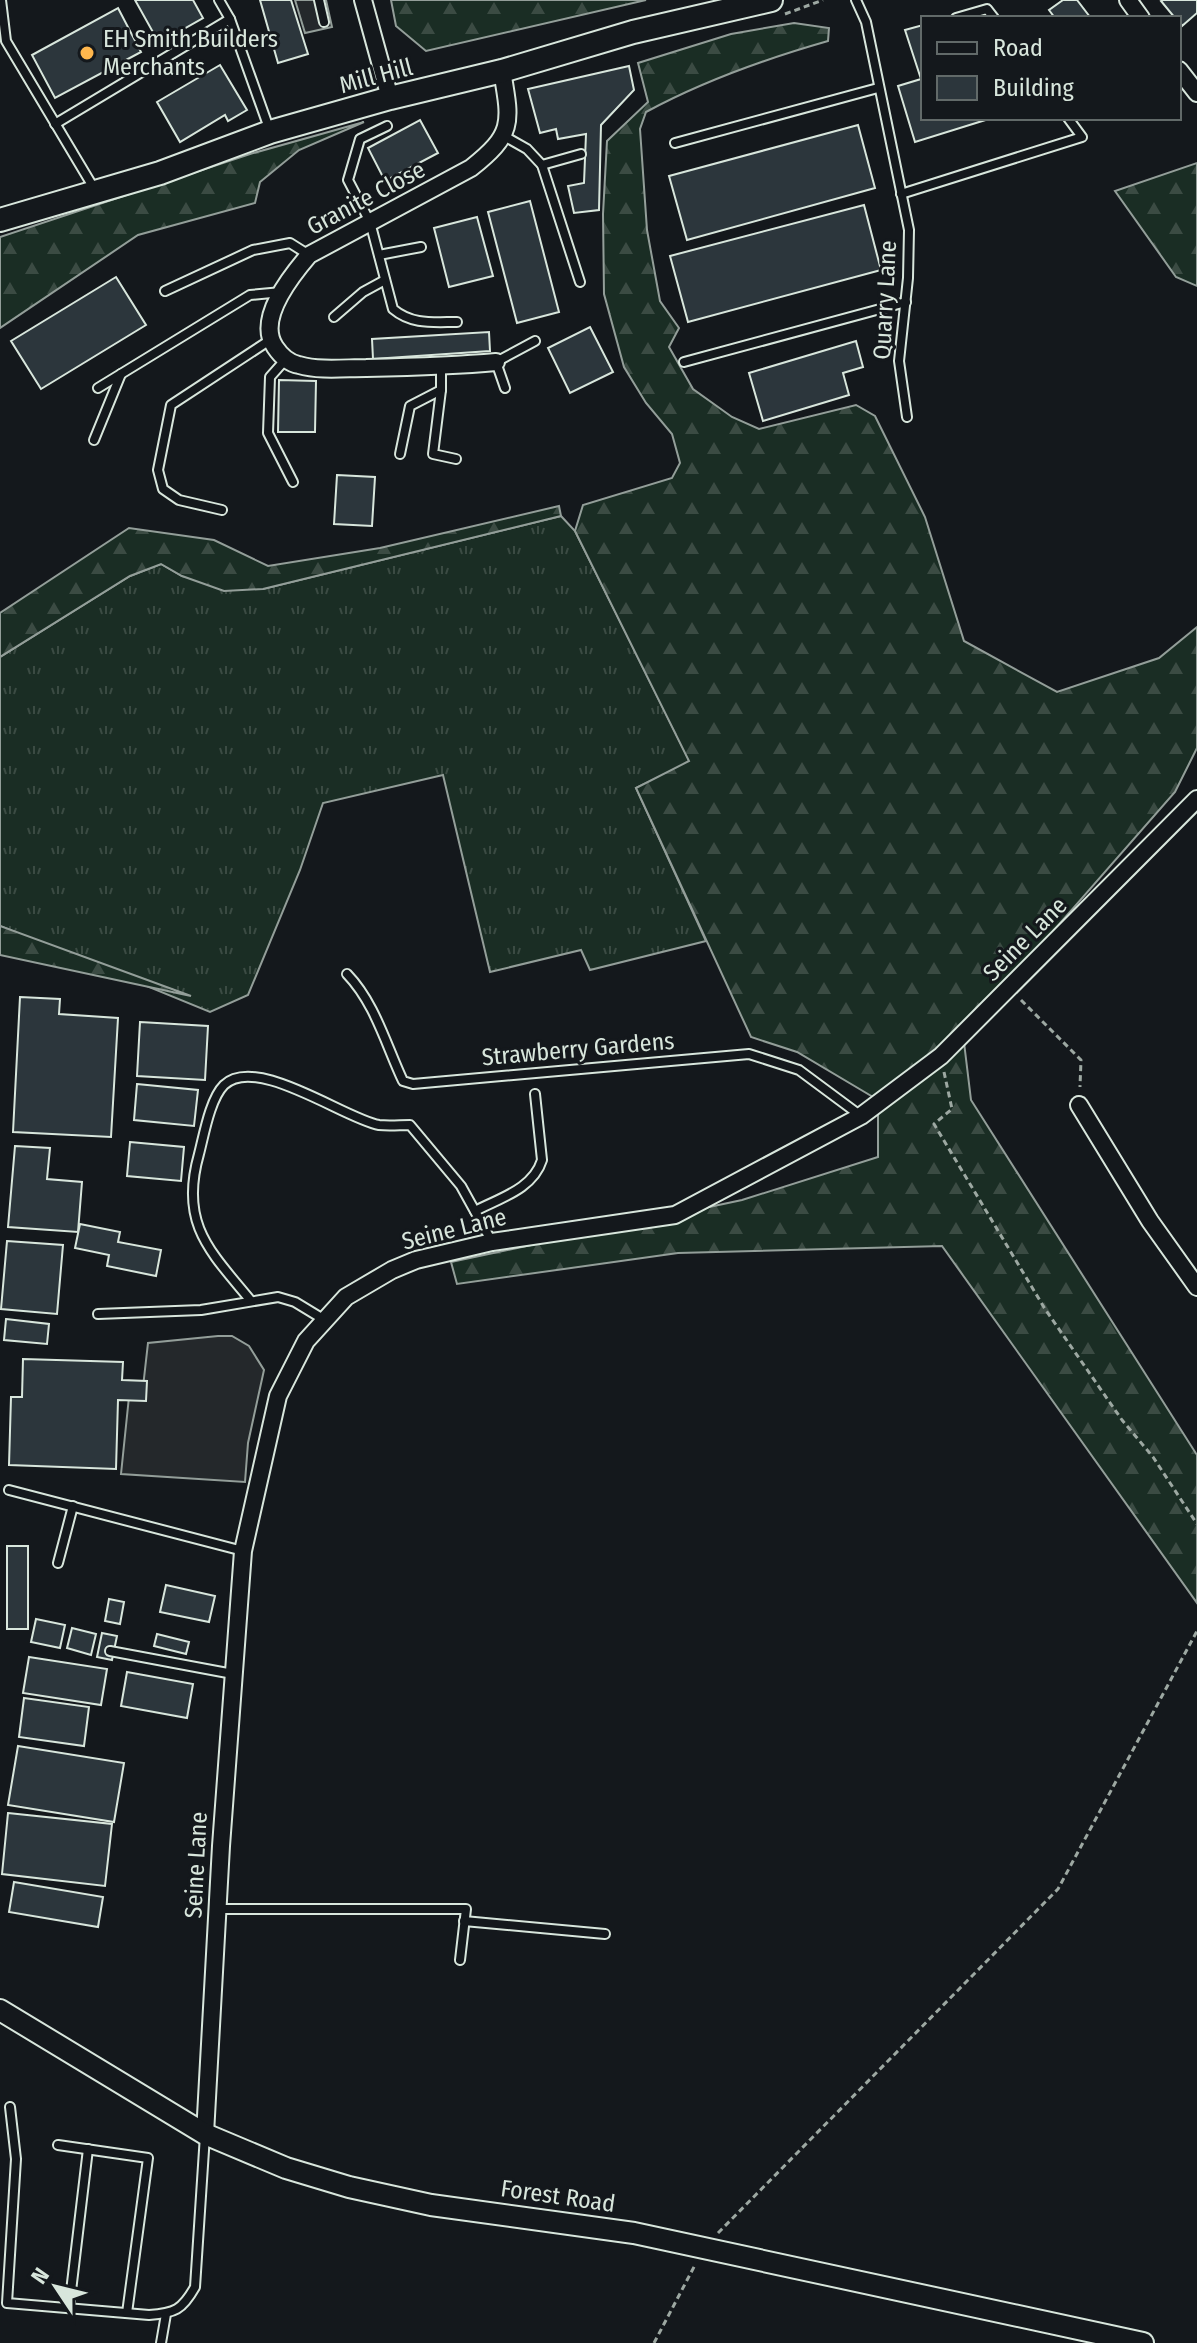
<svg xmlns="http://www.w3.org/2000/svg" width="1197" height="2343" font-family="'Fira Sans Condensed',sans-serif">
<style>
.grass{fill:url(#grass-tufts);stroke:#939e99;stroke-width:2}
.forest{fill:url(#forest-firs);stroke:#939e99;stroke-width:2}
.parking{fill:#24282b;stroke:#939e99;stroke-width:2}
.building{fill:#2c363c;stroke:#d8e6dc;stroke-width:2}
.lines{fill:none;stroke-linecap:round;stroke-linejoin:round}
.service-casing{stroke:#d8e6dc;stroke-width:12}
.minor-casing{stroke:#d8e6dc;stroke-width:20}
.tertiary-casing{stroke:#d8e6dc;stroke-width:24}
.secondary-casing{stroke:#d8e6dc;stroke-width:26}
.path{stroke:#9da8a2;stroke-width:3;stroke-dasharray:6 4;stroke-linecap:butt}
.service{stroke:#14181c;stroke-width:8}
.minor{stroke:#14181c;stroke-width:16}
.tertiary{stroke:#14181c;stroke-width:20}
.secondary{stroke:#14181c;stroke-width:22}
.poi-dot{fill:#ffb74d;stroke:#14181c;stroke-width:3}
.labels{text-anchor:middle;dominant-baseline:central;stroke-width:6;stroke-linejoin:round;paint-order:stroke}
.poi-label{font-size:24px;fill:#d8e6dc;stroke:#14181c;text-anchor:start}
.street-label{font-size:24px;fill:#d8e6dc;stroke:#14181c}
</style>
<defs>
<pattern id="grass-tufts" width="24" height="20" patternUnits="userSpaceOnUse" patternTransform="scale(2)"><rect width="24" height="20" fill="#1a2d24"/><path d="M3 7l-1-3M5 7V3M7 7l1-3M15 17l-1-3M17 17v-4M19 17l1-3" fill="none" stroke="#3b4b43"/></pattern>
<pattern id="forest-firs" width="22" height="20" patternUnits="userSpaceOnUse" patternTransform="scale(2)"><rect width="22" height="20" fill="#1a2d24"/><path d="M5 1l3.5 6h-7zM16 11l3.5 6h-7z" fill="#3b4b43"/></pattern>
</defs>
<rect width="100%" height="100%" fill="#14181c"/>
<!-- grass -->
<path class="grass" d="M561,516l14,15 115,231 -54,26 70,153 -116,29 -9,-20 -91,22 -47,-197 -120,28 -23,67 -52,125 -38,17 -210,-86v-269l130,-81 31,-12 21,12 81,13z"/>
<!-- forest -->
<g class="forest">
<path d="M391,0h255l-220,51 -30,-25z"/>
<path d="M794,23l35,5 -1,13c-63,18 -123,39 -182,71l-6,17 7,101 13,71 19,27 -10,19 24,42 39,28 27,12 97,-24 19,11 50,101 39,124 93,51 102,-34 38,-31v121l-22,44 -212,242 8,66 226,355v148l-255,-357 -264,7 -221,31 -6,-22 291,-62 136,-43v-57l-81,-48 -46,-15 -115,-249 53,-27 -114,-230 8,-26 89,-27 8,-15 -8,-29 -26,-31 -22,-36 -20,-73 -1,-80 4,-73 41,-39 -10,-39 93,-29z"/>
<path d="M364,122l-65,28 -39,32 -5,21 -117,32 -138,93v-91l250,-83z"/>
<path d="M1197,163v123l-21,-9 -61,-86z"/>
<path d="M559,506l2,10 -298,73 -39,2 -42,-15 -21,-12 -31,12 -130,81v-44l129,-85 85,12 54,26 112,-18z"/>
<path d="M0,926l191,70 -191,-41z"/>
</g>
<!-- parking -->
<g class="parking">
<path d="M295,0h31l6,27 -27,6z"/>
<path d="M218,1336h14l17,10 15,24 -16,73 -3,39 -124,-8 9,-87h13l5,-44z"/>
</g>
<!-- building -->
<g class="building">
<path d="M135,0h58l10,18 -44,25z"/>
<path d="M260,0h31l17,54 -30,9z"/>
<path d="M1063,0h14l13,17 -35,1 -6,-8z"/>
<path d="M1163,0h34v13l-15,13 -3,-8h-4l-14,-17z"/>
<path d="M118,8l23,44 -86,46 -23,-43z"/>
<path d="M923,25v93h69l-77,24 -17,-56 23,-7 -16,-49z"/>
<path d="M220,65l27,45 -19,11 -3,-6 -45,27 -23,-40z"/>
<path d="M629,66l5,24 -33,35 -2,85 -25,3 -6,-27 16,-3 2,-49 -28,5 -2,-10 -16,4 -12,-44z"/>
<path d="M420,120l18,33 -53,28 -17,-33z"/>
<path d="M858,125l17,63 -188,52 -18,-64z"/>
<path d="M530,201l29,111 -42,11 -29,-111z"/>
<path d="M864,205l17,65 -193,52 -18,-66z"/>
<path d="M477,217l16,59 -44,11 -15,-59z"/>
<path d="M116,277l30,48 -105,64 -30,-48z"/>
<path d="M590,327l23,45 -43,21 -22,-45z"/>
<path d="M489,332l1,19 -117,8 -1,-20z"/>
<path d="M856,341l7,26 -20,6 6,22 -86,26 -14,-48z"/>
<path d="M279,380l37,1 -1,51h-37z"/>
<path d="M337,475l38,2 -3,49 -38,-2z"/>
<path d="M20,997l40,2 -1,15 59,4 -7,119 -98,-5z"/>
<path d="M140,1022l68,4 -3,54 -68,-4z"/>
<path d="M137,1084l61,6 -4,36 -60,-6z"/>
<path d="M130,1142l54,5 -3,34 -54,-5z"/>
<path d="M15,1146l35,2 -3,31 35,3 -4,50 -70,-5z"/>
<path d="M80,1224l40,8 -2,10 43,8 -5,26 -49,-10 2,-11 -34,-7z"/>
<path d="M7,1241l56,4 -6,69 -56,-5z"/>
<path d="M6,1319l43,5 -2,20 -43,-4z"/>
<path d="M23,1359l100,3 -1,18 25,1 -1,20 -28,-1 -2,69 -107,-4 2,-68h11z"/>
<rect x="7" y="1546" width="21" height="83"/>
<path d="M166,1585l49,11 -6,26 -49,-10z"/>
<path d="M109,1599l15,3 -4,22 -15,-3z"/>
<path d="M36,1619l29,6 -5,23 -29,-6z"/>
<path d="M72,1628l24,6 -5,21 -24,-7z"/>
<path d="M102,1633l15,3 -5,24 -15,-3z"/>
<path d="M157,1634l32,8 -3,12 -32,-8z"/>
<path d="M29,1657l78,12 -6,36 -78,-12z"/>
<path d="M127,1672l66,12 -6,34 -66,-12z"/>
<path d="M24,1698l65,9 -5,39 -65,-9z"/>
<path d="M18,1746l106,17 -10,59 -106,-17z"/>
<path d="M8,1813l104,11 -7,62 -103,-12z"/>
<path d="M14,1882l89,15 -5,30 -89,-15z"/>
</g>
<g class="lines">
<!-- service casing -->
<g class="service-casing">
<g id="service">
<path d="M1,0l5,41 89,149"/>
<path d="M219,0l11,19 40,112"/>
<path d="M319,0l5,22"/>
<path d="M856,0l10,22 43,208 -1,48 -9,83 8,56"/>
<path d="M956,18l31,-9 7,9"/>
<path d="M55,124l175,-105"/>
<path d="M387,126l-27,13 -12,41 22,42 23,87c19,16 40,13 64,13"/>
<path d="M504,136l23,13 15,16 38,117"/>
<path d="M675,143l203,-55"/>
<path d="M542,165l39,-11"/>
<path d="M901,194l181,-57 -14,-19"/>
<path d="M379,255l42,-8"/>
<path d="M165,291l88,-41 37,-7 19,12"/>
<path d="M334,317l29,-25 22,-12"/>
<path d="M286,359l-16,18 -2,56 25,49"/>
<path d="M684,362l222,-60"/>
<path d="M98,388l152,-93 32,-3"/>
<path d="M505,388l-9,-26 39,-21"/>
<path d="M441,390l-8,64 23,5"/>
<path d="M94,440l27,-66"/>
<path d="M400,454l10,-48 31,-16v-23"/>
<path d="M222,510l-43,-10 -16,-11 -5,-19 13,-65 99,-65"/>
<path d="M347,974c28,29 39,71 56,107l10,3 336,-30 50,16 62,46"/>
<path d="M475,1211c25,-13 58,-22 67,-51l-7,-66"/>
<path d="M251,1301c-41,-50 -72,-77 -52,-147 5,-19 11,-55 25,-69 32,-31 121,34 155,40 10,1 21,0 31,0l51,61 31,56"/>
<path d="M98,1314l103,-4 77,-13 17,5 28,17"/>
<path d="M9,1490l234,61"/>
<path d="M58,1563l15,-57"/>
<path d="M110,1651l123,23"/>
<path d="M218,1909h248l-6,51"/>
<path d="M464,1921l141,13"/>
<path d="M10,2107l6,52 -9,144 142,12c26,-2 33,-5 46,-28l10,-152"/>
<path d="M58,2145l90,13 -21,155"/>
<path d="M69,2308l19,-159"/>
<path d="M161,2343l5,-29"/>
</g>
</g>
<!-- minor casing -->
<g class="minor-casing">
<g id="minor">
<path d="M363,0l27,98"/>
<path d="M1128,0l13,18"/>
<path d="M1179,70l18,23"/>
<path d="M496,362c-43,4 -86,5 -130,6 -22,0 -46,3 -67,-3 -11,-2 -18,-9 -24,-18 -19,-28 16,-71 34,-92l162,-87c43,-34 40,-45 31,-97"/>
<path d="M1079,1105l71,116 47,66"/>
<path d="M205,2134l16,-288 22,-295 35,-155 28,-55 40,-44 46,-27 24,-10 76,-18 183,-27 186,-99 80,-60 256,-257"/>
</g>
</g>
<!-- tertiary casing -->
<g class="tertiary-casing">
<path id="tertiary" d="M0,2010l205,124 81,34 63,19 82,18 203,28 509,110"/>
</g>
<!-- secondary casing -->
<g class="secondary-casing">
<path id="secondary" d="M0,220l160,-47 110,-41 120,-34 112,-27 131,-39 138,-32"/>
</g>
<!-- path -->
<g class="path">
<path d="M785,14l38,-14"/>
<path d="M1021,1000l60,60 -1,27"/>
<path d="M944,1072l8,37 -18,15 111,185 77,111 31,37 44,67"/>
<path d="M718,2233l340,-344 139,-258"/>
<path d="M654,2343l41,-78"/>
</g>
<!-- service -->
<use href="#service" class="service"/>
<!-- minor -->
<use href="#minor" class="minor"/>
<!-- tertiary -->
<use href="#tertiary" class="tertiary"/>
<!-- secondary -->
<use href="#secondary" class="secondary"/>
</g>
<!-- markers -->
<circle class="poi-dot" cx="87" cy="53" r="8"/>
<g class="labels">
<!-- poi labels -->
<g class="poi-label">
<text x="103" y="39">EH Smith Builders<tspan x="103" dy="28">Merchants</tspan></text>
</g>
<!-- street labels -->
<g class="street-label">
<text transform="translate(376 76) rotate(-15)">Mill Hill</text>
<text transform="translate(366 198) rotate(-28)">Granite Close</text>
<text transform="translate(885 300) rotate(-87)">Quarry Lane</text>
<text transform="translate(1025 939) rotate(-45)">Seine Lane</text>
<text transform="translate(578 1049) rotate(-5)">Strawberry Gardens</text>
<text transform="translate(454 1229) rotate(-14)">Seine Lane</text>
<text transform="translate(196 1865) rotate(-87)">Seine Lane</text>
<text transform="translate(558 2196) rotate(8)">Forest Road</text>
</g>
</g>
<!-- legend -->
<rect x="921" y="16" width="260" height="104" fill="#14181c" stroke="#626a69" stroke-width="2"/>
<rect x="937" y="42" width="40" height="12" fill="#14181c" stroke="#626a69" stroke-width="2"/>
<text x="993" y="56" font-size="24" fill="#d8e6dc">Road</text>
<rect x="937" y="76" width="40" height="24" fill="#2c363c" stroke="#626a69" stroke-width="2"/>
<text x="993" y="96" font-size="24" fill="#d8e6dc">Building</text>
<!-- north arrow -->
<g transform="translate(56 2287) rotate(305)" stroke="#14181c" stroke-width="6" paint-order="stroke">
<path d="M0-6L14 30L0 20L-14 30Z" fill="#d8e6dc"/>
<text y="-12" font-size="22" font-weight="bold" text-anchor="middle" fill="#d8e6dc">N</text>
</g>
</svg>
